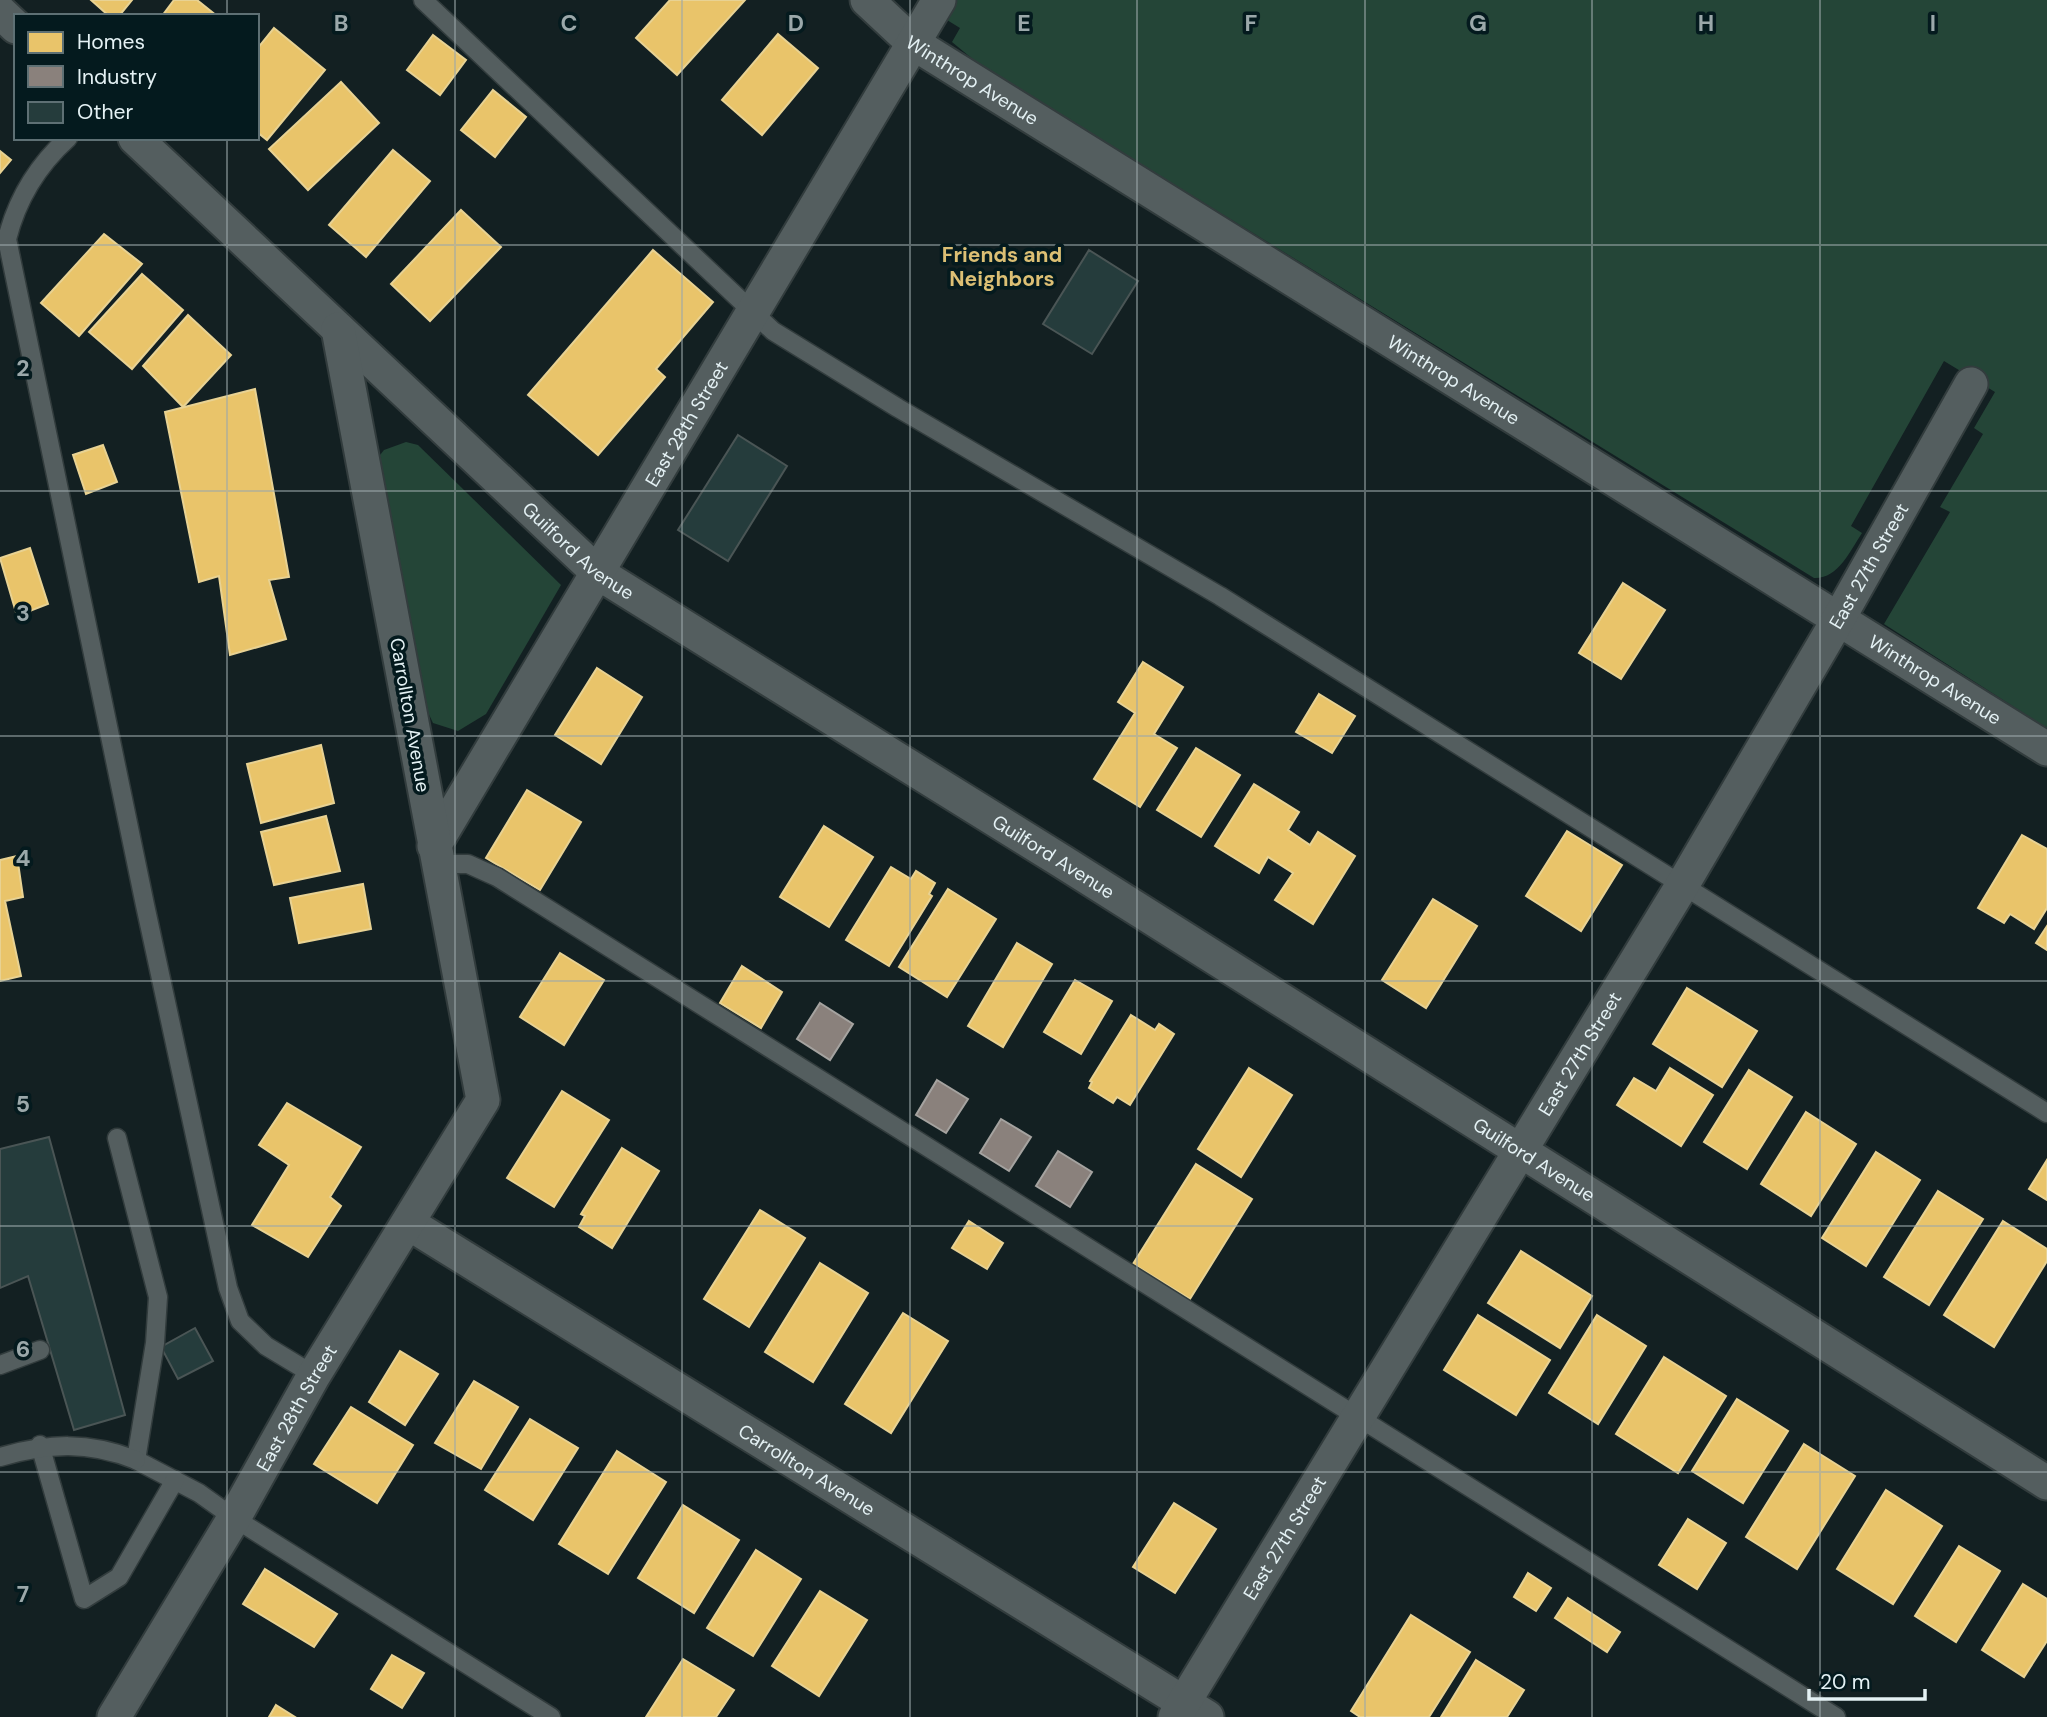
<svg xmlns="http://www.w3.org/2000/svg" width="2047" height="1717" font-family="'DM Sans',sans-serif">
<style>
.green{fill:#244537}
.homes{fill:#e9c46a;stroke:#e8d293;stroke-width:2}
.industry{fill:#8a817c;stroke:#a5a3a0;stroke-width:2}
.building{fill:#253c3c;stroke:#4a5555;stroke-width:2}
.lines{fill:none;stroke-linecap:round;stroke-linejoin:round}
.lane-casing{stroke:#323c3d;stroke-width:21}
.street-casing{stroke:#323c3d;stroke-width:37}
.lane{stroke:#545e5f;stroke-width:18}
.street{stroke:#545e5f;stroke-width:33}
.grid{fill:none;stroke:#9ba8aa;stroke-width:2;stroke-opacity:0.55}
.labels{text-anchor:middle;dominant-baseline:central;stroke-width:7;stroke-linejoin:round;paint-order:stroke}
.street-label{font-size:19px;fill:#e4f1f4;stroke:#041a1e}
.neighbourhood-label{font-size:21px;font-weight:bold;fill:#dcbf74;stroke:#041a1e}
.grid-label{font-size:23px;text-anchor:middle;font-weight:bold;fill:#9ba8aa;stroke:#041a1e;stroke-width:7;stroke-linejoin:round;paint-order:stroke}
</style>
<rect width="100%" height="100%" fill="#132022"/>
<!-- green -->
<g class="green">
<path d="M953,0h1094v728l-163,-104 66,-112 -10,-5 43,-73 -9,-6 21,-36 -51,-31 -93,165 11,7c-12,18 -24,46 -48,45l-833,-512 -29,-24 8,-14 -13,-8z"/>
<path d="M406,442l12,3 143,140 -75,129 -28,17 -25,-8 -8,-17 -49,-246 8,-10z"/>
</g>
<!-- homes -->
<g class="homes">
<path d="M91,0h41l-13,16h-10z"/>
<path d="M174,0h23l20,16h-55z"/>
<path d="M670,0h75l-68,75 -41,-37z"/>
<path d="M274,28l51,42 -58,70 -10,-8v-83z"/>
<path d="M778,34l40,34 -56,67 -40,-35z"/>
<path d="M433,35l33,25 -26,35 -33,-25z"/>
<path d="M341,82l38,41 -71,67 -39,-41z"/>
<path d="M493,90l33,27 -31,40 -34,-27z"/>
<path d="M393,150l37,31 -64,76 -37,-32z"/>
<path d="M0,151l11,9 -11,13z"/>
<path d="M461,210l40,37 -71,74 -39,-37z"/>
<path d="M104,234l38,30 -63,72 -38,-33z"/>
<path d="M653,250l60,52 -57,67 9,8 -67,78 -70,-60z"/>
<path d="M142,274l41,36 -51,59 -43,-37z"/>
<path d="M188,315l43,40 -48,52 -40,-41z"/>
<path d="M255,389l34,188 -20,3 17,59 -56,16 -11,-79 -20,6 -34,-170z"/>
<path d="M103,445l14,37 -31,12 -13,-39z"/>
<path d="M30,548l18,56 -31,12 -17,-58z"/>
<path d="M1623,583l42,27 -44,69 -42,-26z"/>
<path d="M1143,662l40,25 -29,47 23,14 -37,59 -46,-28 41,-66 -17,-11z"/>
<path d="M597,668l45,29 -41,67 -46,-29z"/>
<path d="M1319,694l36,22 -23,37 -36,-21z"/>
<path d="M321,745l13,58 -73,20 -14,-59z"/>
<path d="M1196,748l44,27 -39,62 -44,-27z"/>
<path d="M1254,784l45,28 -11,18 22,15 8,-13 37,24 -42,68 -38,-24 18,-27 -25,-16 -9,16 -44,-27z"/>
<path d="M527,790l54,32 -41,68 -54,-32z"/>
<path d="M326,816l14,55 -66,14 -13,-53z"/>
<path d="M824,826l49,31 -44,70 -49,-30z"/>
<path d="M1567,831l55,34 -41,66 -55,-35z"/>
<path d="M2022,835l25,14v59l-13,21 -24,-15 -6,9 -26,-15z"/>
<path d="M17,856l6,41 -18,4 16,75 -21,5v-121z"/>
<path d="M891,867l20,12 5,-8 19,12 -6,11 3,2 -43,70 -43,-26z"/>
<path d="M363,884l8,45 -72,14 -9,-45z"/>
<path d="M948,889l48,30 -49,78 -48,-30z"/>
<path d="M1433,899l44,27 -51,82 -44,-28z"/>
<path d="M2047,926v24l-11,-7z"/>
<path d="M1017,943l35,21 -49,83 -35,-21z"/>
<path d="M560,953l44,27 -40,65 -44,-28z"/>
<path d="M742,966l40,26 -21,36 -41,-25z"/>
<path d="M1075,980l37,21 -31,53 -37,-22z"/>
<path d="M1687,988l70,43 -35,56 -69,-43z"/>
<path d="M1131,1015l24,15 4,-6 15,10 -44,71 -13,-8 -4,6 -24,-15 3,-6 -2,-1z"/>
<path d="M1249,1068l43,27 -51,82 -43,-28z"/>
<path d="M1670,1068l43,27 -32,51 -64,-41 17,-27 22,13z"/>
<path d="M1749,1070l43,27 -45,72 -43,-27z"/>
<path d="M562,1091l47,29 -55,87 -47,-29z"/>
<path d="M287,1103l74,44 -31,50 11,9 -33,51 -56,-32 37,-60 -30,-20z"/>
<path d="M1806,1112l50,32 -45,72 -50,-32z"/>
<path d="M622,1148l37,23 -47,77 -33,-21 6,-11 -4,-2z"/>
<path d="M1876,1152l44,28 -54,86 -44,-28z"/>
<path d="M2047,1160v40l-18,-11z"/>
<path d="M1196,1164l56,35 -62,100 -57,-35z"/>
<path d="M1938,1191l45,28 -54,86 -45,-28z"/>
<path d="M760,1210l45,28 -56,89 -45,-28z"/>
<path d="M969,1221l34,22 -16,26 -35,-21z"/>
<path d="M2003,1221l44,28v12l-53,86 -50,-32z"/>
<path d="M1521,1251l71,45 -32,52 -72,-45z"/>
<path d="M820,1263l48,30 -55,89 -48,-30z"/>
<path d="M903,1313l45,28 -57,92 -46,-29z"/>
<path d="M1478,1315l72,45 -34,55 -72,-45z"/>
<path d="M1597,1315l49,31 -48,78 -49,-31z"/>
<path d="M400,1351l38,23 -33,51 -36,-23z"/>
<path d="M1664,1357l62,39 -48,77 -62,-39z"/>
<path d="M474,1381l44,26 -37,62 -46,-26z"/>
<path d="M1737,1399l51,32 -45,72 -51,-32z"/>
<path d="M351,1407l62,38 -36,58 -63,-39z"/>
<path d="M530,1419l48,29 -45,72 -48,-30z"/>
<path d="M1804,1444l51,32 -58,93 -51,-32z"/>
<path d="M617,1451l49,31 -58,92 -49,-30z"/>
<path d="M1886,1490l56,36 -49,78 -56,-35z"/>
<path d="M1174,1503l42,26 -41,64 -42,-26z"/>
<path d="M683,1505l56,35 -45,73 -56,-35z"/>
<path d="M1688,1519l38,24 -29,46 -38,-24z"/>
<path d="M1959,1546l41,25 -44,71 -41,-26z"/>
<path d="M756,1550l45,29 -48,77 -46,-28z"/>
<path d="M265,1569l72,45 -23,33 -71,-43z"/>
<path d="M1528,1573l23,15 -15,23 -22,-14z"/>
<path d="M2023,1584l24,15v42l-23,36 -42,-27z"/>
<path d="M820,1591l47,29 -48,76 -47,-30z"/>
<path d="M1568,1598l52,34 -13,20 -52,-34z"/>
<path d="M1411,1615l59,37 -41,65h-69l-9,-6z"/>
<path d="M392,1655l32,18 -22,35 -31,-19z"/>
<path d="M683,1659l51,31 -18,27h-70z"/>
<path d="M1476,1660l48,30 -17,27h-66z"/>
<path d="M276,1705l19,12h-26z"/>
</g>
<!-- industry -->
<g class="industry">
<path d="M820,1003l33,21 -23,36 -33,-21z"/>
<path d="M937,1080l31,19 -22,34 -30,-18z"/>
<path d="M1001,1119l30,18 -22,34 -29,-18z"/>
<path d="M1058,1151l34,21 -22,35 -34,-21z"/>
</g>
<!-- building -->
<g class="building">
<path d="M1089,250l49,31 -46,73 -49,-30z"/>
<path d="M738,435l49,31 -59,95 -50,-31z"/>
<path d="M49,1137l76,278 -51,15 -46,-154 -28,12v-139z"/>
<path d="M195,1328l18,33 -35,18 -17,-32z"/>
</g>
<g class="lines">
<!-- lane casing -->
<g class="lane-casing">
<g id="lane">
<path d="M423,0l350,331 125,77 322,188 827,517"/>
<path d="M68,138c-31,28 -51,61 -61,101l138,666 83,383 12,33 26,25 48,29"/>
<path d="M438,864h30l29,13 1339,840"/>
<path d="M117,1138l41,159 -3,46 -19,117 63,33 35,25 317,199"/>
<path d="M0,1365l40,-15"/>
<path d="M40,1445l44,154 35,-22 56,-97"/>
<path d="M0,1457c49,-14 88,-16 136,3"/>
</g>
</g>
<!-- street casing -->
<g class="street-casing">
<g id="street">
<path id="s1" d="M867,0l46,43 1134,706"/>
<path d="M0,12l16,15"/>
<path id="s2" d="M135,138l463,435 465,289 984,621"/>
<path id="s3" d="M434,846l505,-846"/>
<path id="s4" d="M408,1223l799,494"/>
<path id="s5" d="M114,1717l120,-199 80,-143 169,-275 -145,-771"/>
<path id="s6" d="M1175,1717l508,-833 156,-266 132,-234"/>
</g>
</g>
<!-- lane -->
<use href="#lane" class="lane"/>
<!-- street -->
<use href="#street" class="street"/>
</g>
<!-- grid -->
<path class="grid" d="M227,0v16M455,0v1717M682,0v1717M910,0v1717M1137,0v1717M1365,0v1717M1592,0v1717M1820,0v1717M227,138v1579M0,245h2047M0,491h2047M0,736h2047M0,981h2047M0,1226h2047M0,1472h2047"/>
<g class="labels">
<!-- street labels -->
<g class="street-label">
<text stroke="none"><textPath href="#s1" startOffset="133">Winthrop Avenue</textPath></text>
<text stroke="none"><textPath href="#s1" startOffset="700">Winthrop Avenue</textPath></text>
<text stroke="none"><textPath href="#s3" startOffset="492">East 28th Street</textPath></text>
<text stroke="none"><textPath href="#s2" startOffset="606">Guilford Avenue</textPath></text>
<text stroke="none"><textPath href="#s6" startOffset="1344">East 27th Street</textPath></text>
<text stroke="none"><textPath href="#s1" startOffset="1267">Winthrop Avenue</textPath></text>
<text transform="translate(410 715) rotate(80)">Carrollton Avenue</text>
<text stroke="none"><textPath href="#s2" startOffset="1172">Guilford Avenue</textPath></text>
<text stroke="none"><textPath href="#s6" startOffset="777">East 27th Street</textPath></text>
<text stroke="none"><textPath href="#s2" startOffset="1740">Guilford Avenue</textPath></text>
<text stroke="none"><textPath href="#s5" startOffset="359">East 28th Street</textPath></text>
<text stroke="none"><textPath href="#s4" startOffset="469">Carrollton Avenue</textPath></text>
<text stroke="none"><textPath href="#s6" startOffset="210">East 27th Street</textPath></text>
</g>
<!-- neighbourhood labels -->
<g class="neighbourhood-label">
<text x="1002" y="255">Friends and<tspan x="1002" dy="24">Neighbors</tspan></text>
</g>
</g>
<g class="grid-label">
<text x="341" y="31">B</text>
<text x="569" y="31">C</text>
<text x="796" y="31">D</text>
<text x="1024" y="31">E</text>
<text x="1251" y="31">F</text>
<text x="1478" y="31">G</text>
<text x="1706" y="31">H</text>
<text x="1933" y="31">I</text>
<text x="23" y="376">2</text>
<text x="23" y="621">3</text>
<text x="23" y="866">4</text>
<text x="23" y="1112">5</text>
<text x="23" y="1357">6</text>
<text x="23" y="1602">7</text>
</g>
<!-- legend -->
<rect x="14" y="14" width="245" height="126" fill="#041a1e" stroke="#5e7074" stroke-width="2"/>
<rect x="28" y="32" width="35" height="21" fill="#e9c46a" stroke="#5e7074" stroke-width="2"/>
<text x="77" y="49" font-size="21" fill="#e4f1f4">Homes</text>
<rect x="28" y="66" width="35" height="21" fill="#8a817c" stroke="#5e7074" stroke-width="2"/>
<text x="77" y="84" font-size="21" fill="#e4f1f4">Industry</text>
<rect x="28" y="102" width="35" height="21" fill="#253c3c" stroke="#5e7074" stroke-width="2"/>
<text x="77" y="119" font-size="21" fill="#e4f1f4">Other</text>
<!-- scale -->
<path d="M1809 1689v10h116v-10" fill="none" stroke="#e4f1f4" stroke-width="3.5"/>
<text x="1820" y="1689" font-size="21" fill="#e4f1f4" stroke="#041a1e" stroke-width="5" paint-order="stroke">20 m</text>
</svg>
